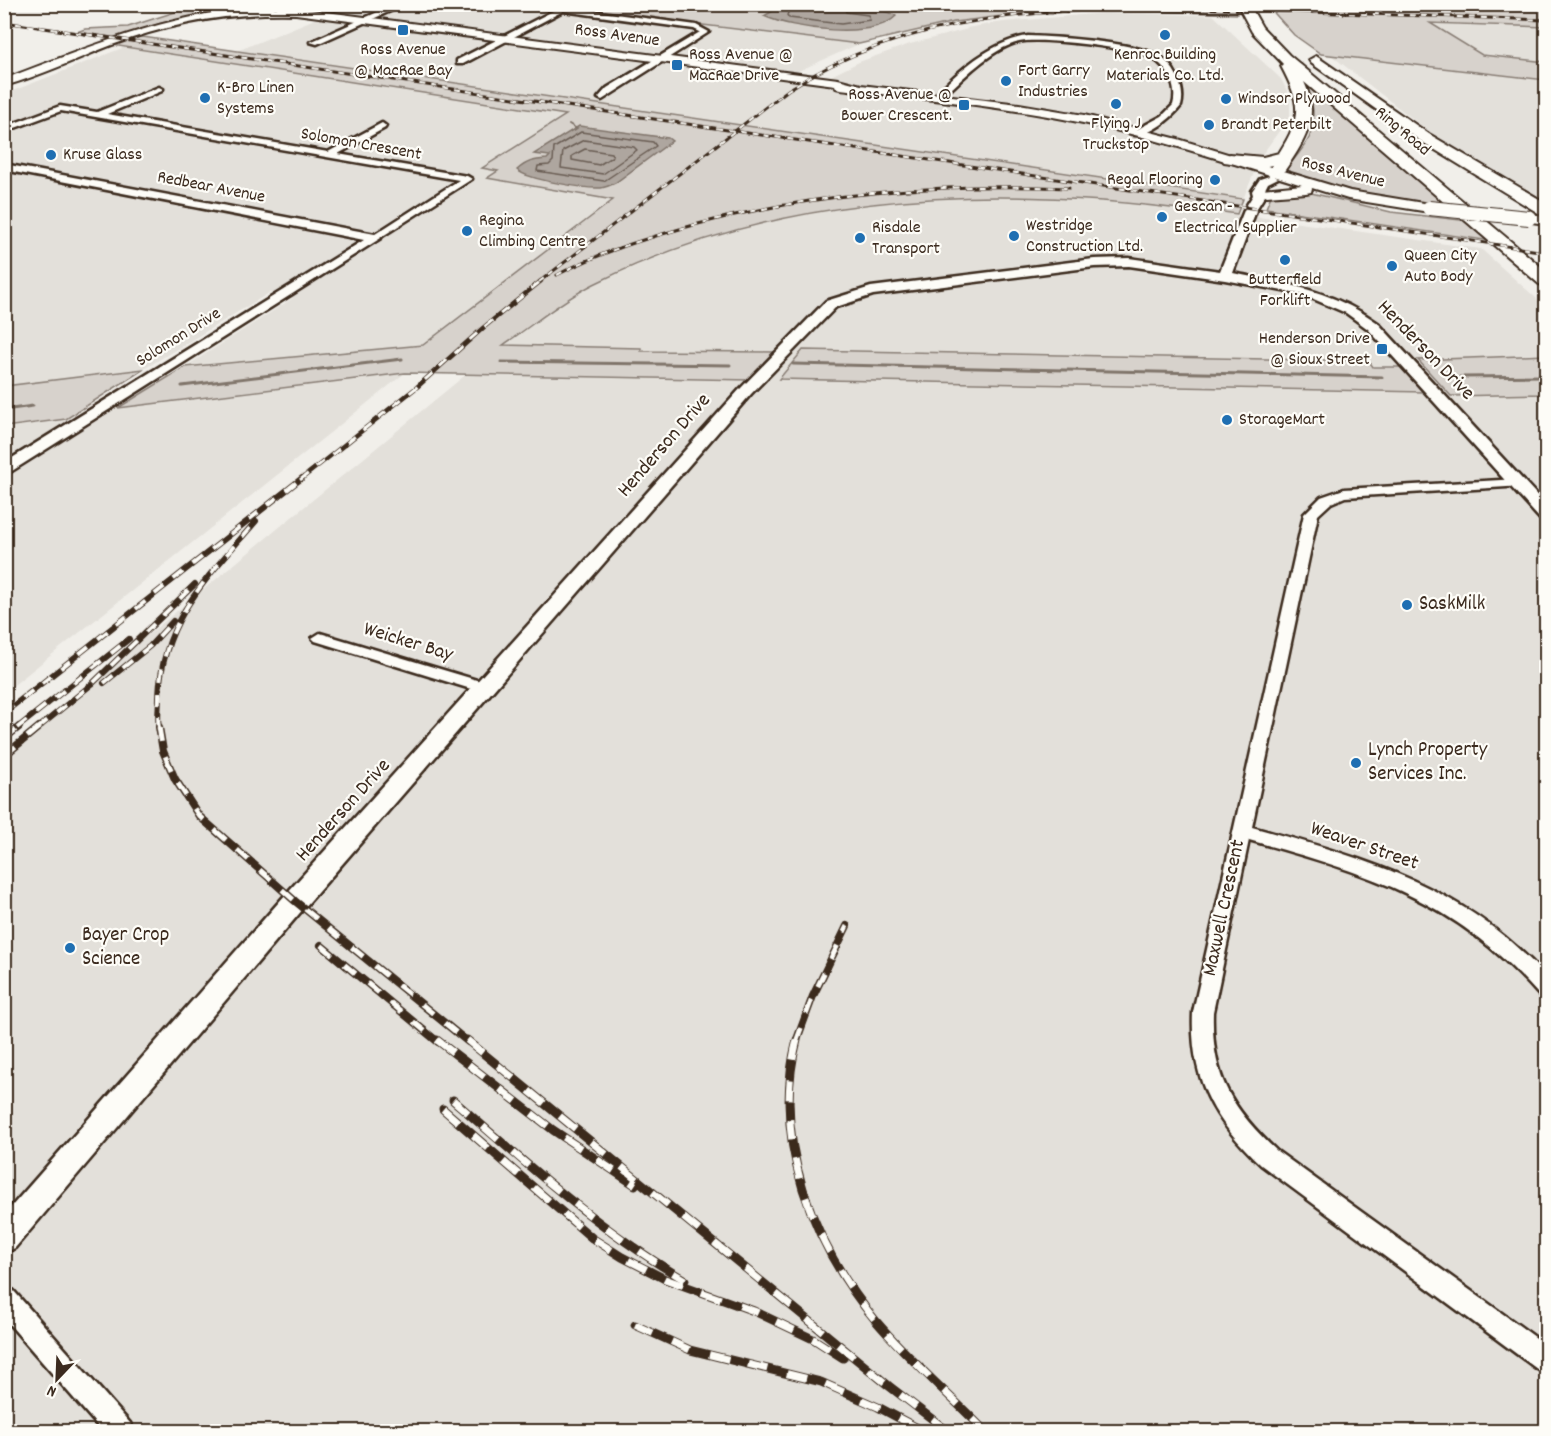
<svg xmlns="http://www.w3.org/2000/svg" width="1551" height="1436" font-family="Dekko,sans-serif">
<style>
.built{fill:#e3e0da}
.green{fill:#d7d2cc;stroke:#897e75;stroke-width:1.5}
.water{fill:#aea69f;stroke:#80746b;stroke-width:1.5}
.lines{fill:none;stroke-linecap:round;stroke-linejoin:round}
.shore{stroke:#695c52;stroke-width:1.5}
.stream-far1{stroke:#80746b;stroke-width:2}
.stream{stroke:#80746b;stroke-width:3}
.minor-casing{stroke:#3b2a1e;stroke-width:5}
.tertiary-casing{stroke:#3b2a1e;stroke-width:5}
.secondary-casing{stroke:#3b2a1e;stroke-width:4}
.motorway-casing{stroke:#3b2a1e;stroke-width:4}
.minor{fill:#fdfcf7;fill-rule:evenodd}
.tertiary{fill:#fdfcf7;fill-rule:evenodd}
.secondary{fill:#fdfcf7;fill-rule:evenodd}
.motorway{fill:#fdfcf7;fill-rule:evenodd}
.rail-far4-casing{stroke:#3b2a1e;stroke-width:3}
.rail-far3-casing{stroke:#3b2a1e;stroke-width:4.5}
.rail-far2-casing{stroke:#3b2a1e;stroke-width:6}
.rail-far1-casing{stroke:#3b2a1e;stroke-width:8}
.rail-casing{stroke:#3b2a1e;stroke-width:9}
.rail-far4{stroke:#fdfcf7;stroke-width:2;stroke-dasharray:6;stroke-linecap:butt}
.rail-far3{stroke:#fdfcf7;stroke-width:3;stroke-dasharray:10;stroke-linecap:butt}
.rail-far2{stroke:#fdfcf7;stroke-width:4;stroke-dasharray:12;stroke-linecap:butt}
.rail-far1{stroke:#fdfcf7;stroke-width:5;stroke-dasharray:15;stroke-linecap:butt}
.rail{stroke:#fdfcf7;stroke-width:7;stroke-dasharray:20;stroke-linecap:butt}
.secondary-bridge-casing{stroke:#3b2a1e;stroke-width:16;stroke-linecap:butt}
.secondary-bridge{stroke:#fdfcf7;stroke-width:14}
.poi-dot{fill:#1f6fb2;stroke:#fdfcf7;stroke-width:2}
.labels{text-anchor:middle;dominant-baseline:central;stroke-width:4.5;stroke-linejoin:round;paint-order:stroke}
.far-street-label{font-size:18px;fill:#3b2a1e;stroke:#fdfcf7}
.far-poi-label{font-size:18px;fill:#3b2a1e;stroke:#fdfcf7;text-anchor:start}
.street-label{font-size:21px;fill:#3b2a1e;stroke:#fdfcf7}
.poi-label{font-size:21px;fill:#3b2a1e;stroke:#fdfcf7;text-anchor:start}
</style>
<rect width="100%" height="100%" fill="#f1efea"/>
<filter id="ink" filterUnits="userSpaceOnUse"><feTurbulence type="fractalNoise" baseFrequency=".0167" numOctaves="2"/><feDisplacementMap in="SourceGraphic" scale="12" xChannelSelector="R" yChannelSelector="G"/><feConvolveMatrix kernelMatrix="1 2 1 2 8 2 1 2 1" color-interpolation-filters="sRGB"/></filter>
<g filter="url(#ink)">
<!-- built -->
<g class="built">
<path d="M538,4l321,40 -63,28 33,5 30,-15 51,-18 58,-15 -2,-1 37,-6 101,-9 109,2 68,64 9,18v19l-29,40 -18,43 -1006,-148 112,-46z"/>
<path d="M1428,23l118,4v35l-64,-7z"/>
<path d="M125,47l442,68 -84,53 15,3 -10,7 124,22 -189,145 -238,22 108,-69 -24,-5 -125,76 -139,17v-292z"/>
<path d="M1332,56l214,24v121l-101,-57z"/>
<path d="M968,197h86l73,5 73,10 2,-3 279,40 65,58v1124l-1541,1v-680l497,-407 89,-60 84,-36 77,-24 106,-20z"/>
<path d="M405,373l-400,319v-265l61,-8 52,-11z"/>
</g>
<!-- green -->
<g class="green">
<path d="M1235,4l2,10 -170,-6 -113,14 -95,22 -321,-39z"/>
<path d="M197,5h152l-19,8 -107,-2 -62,12 -43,15 -41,-6 8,-3 43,-2z"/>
<path d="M1267,5h279v22l-116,-4 52,32 64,7v18l-225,-26 -27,-19z"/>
<path d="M136,36l1107,163 -6,15 -35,-5 -1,3c-205,-29 -419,-22 -607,72 -32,16 -61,41 -91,61l138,3v3l134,1 -25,28 -345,-7 -287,35 67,-41 238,-22 190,-145 -126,-22 11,-7 -16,-3 84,-53 -454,-70z"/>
<path d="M1304,84h6l145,124c-58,-6 -115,-19 -171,-36 8,-11 19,-22 25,-34 7,-16 5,-41 -5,-54z"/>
<path d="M1279,191h24l88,21 78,9 22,20 -225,-33 5,-12z"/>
<path d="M803,350l566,11 4,6h29l22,25 -645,-13z"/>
<path d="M1546,355v39l-95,2 -33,-36z"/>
<path d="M144,369l-78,50 -61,8v-41z"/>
</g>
<!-- water -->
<g class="water">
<path d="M790,7c22,0 91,-3 106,9 -24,24 -104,13 -132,0l12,-7z"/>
<path d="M579,126l89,12 4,3 -57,42c-4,2 -8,4 -14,5 -15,1 -73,-8 -84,-18 10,-9 17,-10 30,-11l3,-3 -16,-2z"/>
</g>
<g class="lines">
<!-- shore -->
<g class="shore">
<path d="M792,4l-5,11 2,3 52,6 29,-4 -2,-5 -22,-3 -3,-8"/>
<path d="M581,132l72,10 3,4 -52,35 -67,-10 1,-5 11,-1 4,-4 1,-13z"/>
<path d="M584,140l50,7 3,3 -34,24 -42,-6 2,-17z"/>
<path d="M585,149l26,4 2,3 -14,9 -27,-5v-4z"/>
</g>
<!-- stream-far1 -->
<path class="stream-far1" d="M569,124l8,5 -3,2"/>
<!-- stream -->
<g class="stream">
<path d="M501,362l229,3"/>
<path d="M793,364l589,13"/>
<path d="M1460,377l86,-1"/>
<path d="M182,386l220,-27"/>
<path d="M4,410l29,-4"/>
</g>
<!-- minor casing -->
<g class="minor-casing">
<g id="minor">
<path d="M396,4h10l-89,40 -7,-2z"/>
<path d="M520,4h22l154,21 13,7 -107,68 -4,-2 9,-10 93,-56 -6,-3 -131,-18 -100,53h-6v-4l98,-50z"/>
<path d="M1028,36c29,1 104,6 129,19 17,8 29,33 24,51 -9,12 -31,30 -47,29v-4l28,-15 11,-11c5,-17 -5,-38 -21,-47 -20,-10 -111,-21 -133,-16 -27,6 -58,38 -78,57l-7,-2c23,-26 59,-56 94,-61z"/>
<path d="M159,87l4,2 -1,2 -55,23 221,38 54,-29 4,3 -1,2 -47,26 129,22 5,3 -97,62 -5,-3 2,-2 87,-56 -398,-69 -57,21v-5l56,-21 37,6z"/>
<path d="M1518,479l5,1 2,3 -2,3 -178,11 -14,6 -13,12 -66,312c114,32 211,58 294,149v21l-7,-2c-86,-97 -170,-121 -290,-155l-36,172c-2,64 18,96 64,139l269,194v28l-9,-4 -276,-204c-48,-45 -71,-86 -68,-153l111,-498 17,-17 23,-8z"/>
<path d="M320,633l170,51 2,4 -2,4 -6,1 -169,-52 -3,-3z"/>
<path d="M4,1287l9,3 117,133 4,9h-31l-99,-114z"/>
</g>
</g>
<!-- tertiary casing -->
<g class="tertiary-casing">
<g id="tertiary">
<path d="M4,164l371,70 6,4 -377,238v-13l360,-223 -360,-70z"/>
<path d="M1272,175l6,3 -10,5 -4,8 1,4 -8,13 -24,65c54,11 99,17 145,50l168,182v15l-6,-1 -172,-190 -22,-16 -42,-18 -79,-15 -96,-14 -35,1 -221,28 -37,12 -85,87 -447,514 -289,340 -11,5v-38l282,-321 455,-506 85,-87 45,-14 223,-28 35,-1 91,13 25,-63 8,-13 -1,-4 8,-12z"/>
</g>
</g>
<!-- secondary casing -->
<g class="secondary-casing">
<g id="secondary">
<path d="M257,7l39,1 542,71 23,6 158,19 65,11 94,24 172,52 79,13 7,4 -7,4 -81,-13 -36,-11 -1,4 -5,1 -39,3 -7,-4 2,-3 40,-4c-72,-22 -144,-47 -219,-62 -79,-17 -162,-24 -243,-34l-4,-1 -1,-3 -539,-71c-64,-2 -124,9 -184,31 -36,14 -71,31 -108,41v-7c85,-32 162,-64 253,-72z"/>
<path d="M1529,214l17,2v8l-22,-3 -2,-3z"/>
</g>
</g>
<!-- motorway casing -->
<g class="motorway-casing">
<g id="motorway">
<path d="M1237,4h12l13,23 27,28 257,216v15l-7,-2 -235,-202c18,37 -2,63 -23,94h-12l-2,-3 5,-8 -9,2 -39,-5 -2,-3 8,-5 33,3 16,-4c23,-36 22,-49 2,-87l2,-2 -31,-32z"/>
<path d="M1316,56l113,78 117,69v12l-6,-1 -121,-74 -108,-77 -2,-3z"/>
</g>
</g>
<!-- minor -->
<use href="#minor" class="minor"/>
<!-- tertiary -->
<use href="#tertiary" class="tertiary"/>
<!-- secondary -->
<use href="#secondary" class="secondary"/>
<!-- motorway -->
<use href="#motorway" class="motorway"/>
<!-- rail-far4 casing -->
<g class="rail-far4-casing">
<g id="rail-far4">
<path d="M1193,8l353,12"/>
<path d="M4,22l1542,230"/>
<path d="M557,275c43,-23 90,-37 137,-50 123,-33 248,-42 375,-37"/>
<path d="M539,282l249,-192c121,-79 271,-82 412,-82"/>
</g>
</g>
<!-- rail-far3 casing -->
<g class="rail-far3-casing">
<path id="rail-far3" d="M300,480l117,-93 66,-59 58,-47"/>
</g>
<!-- rail-far2 casing -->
<g class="rail-far2-casing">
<g id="rail-far2">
<path d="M104,683l46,-37 23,-25"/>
<path d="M4,713l298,-235"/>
<path d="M17,728l112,-89"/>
<path d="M38,728l54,-44 103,-100"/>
<path d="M159,728c-2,-10 0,-21 0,-32 3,-77 50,-120 97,-175"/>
</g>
</g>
<!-- rail-far1 casing -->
<g class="rail-far1-casing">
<g id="rail-far1">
<path d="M159,727l4,24 12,28 24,37 96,85 173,141"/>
<path d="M4,739l15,-12"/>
<path d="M4,756l35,-29"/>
<path d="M321,945l117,97"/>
<path d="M796,1042l17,-46 34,-70"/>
</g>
</g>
<!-- rail casing -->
<g class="rail-casing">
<g id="rail">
<path d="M437,1040l116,90 82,55"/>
<path d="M467,1040l422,346 60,46"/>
<path d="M797,1040c-26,100 16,205 79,281 34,40 74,74 110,111"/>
<path d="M453,1100c74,65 147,130 232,180"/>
<path d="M443,1109l149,129 30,19 43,22 89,32 61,29 28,18"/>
<path d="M635,1325l55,25 131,32 57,25 47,25"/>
</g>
</g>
<!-- rail-far4 -->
<use href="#rail-far4" class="rail-far4"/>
<!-- rail-far3 -->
<use href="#rail-far3" class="rail-far3"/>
<!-- rail-far2 -->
<use href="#rail-far2" class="rail-far2"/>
<!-- rail-far1 -->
<use href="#rail-far1" class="rail-far1"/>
<!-- rail -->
<use href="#rail" class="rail"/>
<!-- secondary-bridge casing -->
<g class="secondary-bridge-casing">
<path id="secondary-bridge" d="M1429,208l100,10"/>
</g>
<!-- secondary-bridge -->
<use href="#secondary-bridge" class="secondary-bridge"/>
</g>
</g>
<!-- markers -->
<g class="poi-dot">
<rect x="397" y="24" width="12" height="12" rx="3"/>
<circle cx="1165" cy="35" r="6"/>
<rect x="671" y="59" width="12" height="12" rx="3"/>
<circle cx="1006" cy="81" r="6"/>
<circle cx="205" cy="98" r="6"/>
<circle cx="1226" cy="99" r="6"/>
<circle cx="1116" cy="104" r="6"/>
<rect x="958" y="99" width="12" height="12" rx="3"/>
<circle cx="1209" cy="125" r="6"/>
<circle cx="51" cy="155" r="6"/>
<circle cx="1215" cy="180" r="6"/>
<circle cx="1162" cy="217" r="6"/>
<circle cx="467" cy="231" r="6"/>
<circle cx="1014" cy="236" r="6"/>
<circle cx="860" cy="238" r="6"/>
<circle cx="1285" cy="260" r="6"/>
<circle cx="1392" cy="266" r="6"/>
<rect x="1376" y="343" width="12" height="12" rx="3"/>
<circle cx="1227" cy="420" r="6"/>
<circle cx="1407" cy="605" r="6"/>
<circle cx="1356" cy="763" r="6"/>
<circle cx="70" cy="948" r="6"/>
</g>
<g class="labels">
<!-- far-street labels -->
<g class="far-street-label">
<text transform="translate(617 36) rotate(8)">Ross Avenue</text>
<text transform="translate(1402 132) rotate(40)">Ring Road</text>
<text transform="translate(361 145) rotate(10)">Solomon Crescent</text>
<text transform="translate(1343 173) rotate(14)">Ross Avenue</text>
<text transform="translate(211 188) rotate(11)">Redbear Avenue</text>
<text transform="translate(179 338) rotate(-32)">Solomon Drive</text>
</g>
<!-- far-poi labels -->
<g class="far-poi-label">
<text x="403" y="50" text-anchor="middle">Ross Avenue<tspan x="403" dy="21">@ MacRae Bay</tspan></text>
<text x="689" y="55">Ross Avenue @<tspan x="689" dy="21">MacRae Drive</tspan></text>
<text x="1165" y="55" text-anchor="middle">Kenroc Building<tspan x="1165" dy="21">Materials Co. Ltd.</tspan></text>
<text x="1018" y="71">Fort Garry<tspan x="1018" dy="21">Industries</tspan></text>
<text x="217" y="88">K-Bro Linen<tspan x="217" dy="21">Systems</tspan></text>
<text x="952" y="95" text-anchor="end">Ross Avenue @<tspan x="952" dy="21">Bower Crescent.</tspan></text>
<text x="1238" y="99">Windsor Plywood</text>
<text x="1116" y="124" text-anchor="middle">Flying J<tspan x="1116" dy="21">Truckstop</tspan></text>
<text x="1221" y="125">Brandt Peterbilt</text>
<text x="63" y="155">Kruse Glass</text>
<text x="1203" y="180" text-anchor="end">Regal Flooring</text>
<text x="1174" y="207">Gescan -<tspan x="1174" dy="21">Electrical Supplier</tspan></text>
<text x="479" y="221">Regina<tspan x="479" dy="21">Climbing Centre</tspan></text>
<text x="1026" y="226">Westridge<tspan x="1026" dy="21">Construction Ltd.</tspan></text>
<text x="872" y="228">Risdale<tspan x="872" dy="21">Transport</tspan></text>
<text x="1404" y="256">Queen City<tspan x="1404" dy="21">Auto Body</tspan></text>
<text x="1285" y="280" text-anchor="middle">Butterfield<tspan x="1285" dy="21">Forklift</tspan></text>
<text x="1370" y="339" text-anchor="end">Henderson Drive<tspan x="1370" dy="21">@ Sioux Street</tspan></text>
<text x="1239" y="420">StorageMart</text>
</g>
<!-- street labels -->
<g class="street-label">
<text transform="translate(1425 351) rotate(46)">Henderson Drive</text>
<text transform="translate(665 446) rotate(-49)">Henderson Drive</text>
<text transform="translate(408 643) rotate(17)">Weicker Bay</text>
<text transform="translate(344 811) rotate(-48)">Henderson Drive</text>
<text transform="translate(1364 847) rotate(19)">Weaver Street</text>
<text transform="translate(1225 908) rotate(-78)">Maxwell Crescent</text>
</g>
<!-- poi labels -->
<g class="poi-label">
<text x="1419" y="605">SaskMilk</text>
<text x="1368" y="751">Lynch Property<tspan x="1368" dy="24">Services Inc.</tspan></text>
<text x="82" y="936">Bayer Crop<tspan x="82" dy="24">Science</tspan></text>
</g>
</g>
<!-- margin -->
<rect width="1551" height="1436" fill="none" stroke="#fdfcf7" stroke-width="24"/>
<rect x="12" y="12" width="1527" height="1412" fill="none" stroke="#3b2a1e" stroke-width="2" filter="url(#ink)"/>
<!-- north arrow -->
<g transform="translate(57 1379) rotate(203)" stroke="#fdfcf7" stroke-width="4.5" paint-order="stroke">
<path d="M0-4.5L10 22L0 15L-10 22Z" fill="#3b2a1e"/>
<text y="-9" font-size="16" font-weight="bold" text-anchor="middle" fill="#3b2a1e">N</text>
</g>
</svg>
